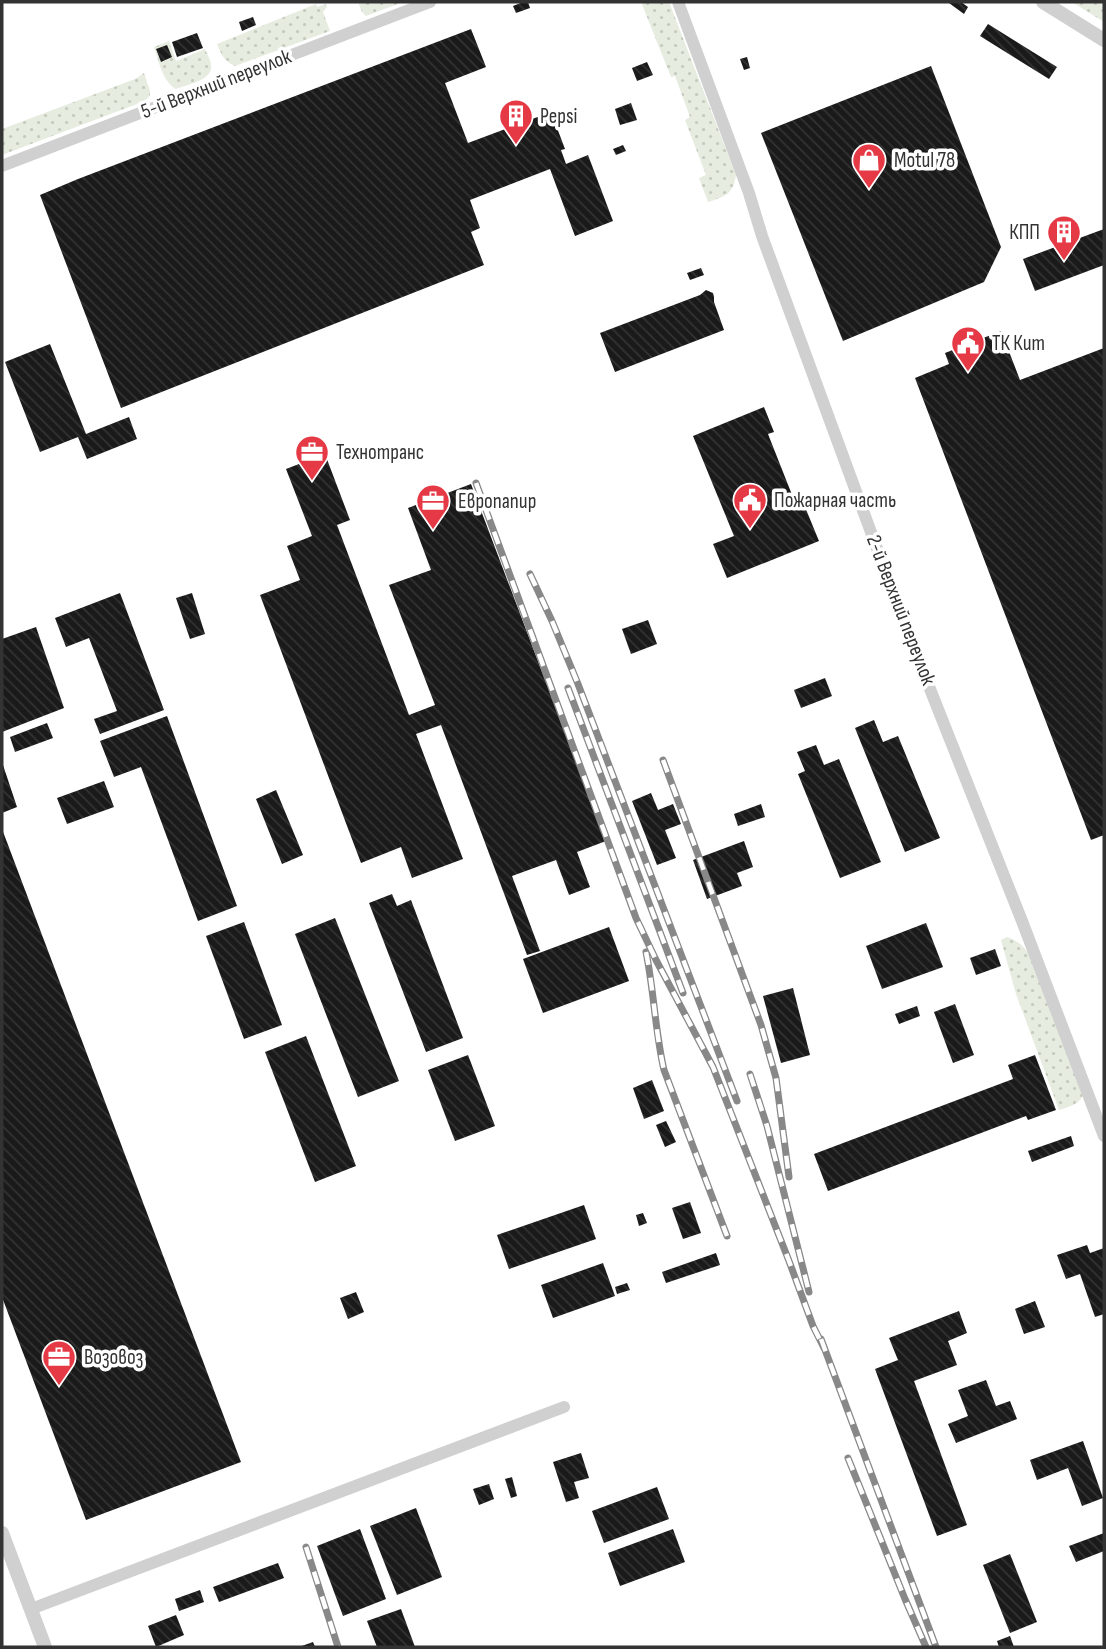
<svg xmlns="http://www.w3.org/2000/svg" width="1106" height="1649" font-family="'Sofia Sans Condensed',sans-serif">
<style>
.grass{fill:url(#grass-dots)}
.building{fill:url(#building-back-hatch)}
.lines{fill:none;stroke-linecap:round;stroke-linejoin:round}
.minor{stroke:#d0d0d0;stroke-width:12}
.tertiary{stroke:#d0d0d0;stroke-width:14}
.rail-casing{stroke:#888;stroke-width:7}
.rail{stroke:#fff;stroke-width:4.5;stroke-dasharray:13;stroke-linecap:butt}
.labels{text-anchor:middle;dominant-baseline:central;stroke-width:7;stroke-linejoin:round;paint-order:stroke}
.street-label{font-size:21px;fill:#333;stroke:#fff}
.poi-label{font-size:21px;fill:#333;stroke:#fff;text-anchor:start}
</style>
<defs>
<pattern id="grass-dots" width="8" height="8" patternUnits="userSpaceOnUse" patternTransform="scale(1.75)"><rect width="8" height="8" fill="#e6ecdf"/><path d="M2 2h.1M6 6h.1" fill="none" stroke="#c6cbc0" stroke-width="1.8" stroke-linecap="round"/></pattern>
<pattern id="building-back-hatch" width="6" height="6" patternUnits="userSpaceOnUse" patternTransform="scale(1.75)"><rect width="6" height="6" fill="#1a1a1a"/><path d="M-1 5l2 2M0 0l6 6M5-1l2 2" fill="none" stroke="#333"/></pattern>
</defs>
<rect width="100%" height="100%" fill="#fff"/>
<!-- grass -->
<g class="grass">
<path d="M358,2h45l-37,14 -4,-4z"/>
<path d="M641,2h28l67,173c-3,19 -10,21 -28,27l-9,-24 7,-3 -21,-55 5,-3 -15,-41 -4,1z"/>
<path d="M1072,2h32v20z"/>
<path d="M316,4l1,3 9,-3 1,3 -4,5 7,19 -95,35c-11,-5 -14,-12 -18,-22z"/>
<path d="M169,41l7,20 29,-12c2,5 6,11 6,16 3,15 -25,20 -35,24 -14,-8 -17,-28 -22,-42z"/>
<path d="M144,73l6,18v4l-5,6 -143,54v-26l133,-50z"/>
<path d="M1007,937c12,4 17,10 24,20l52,138c-4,10 -15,12 -24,15l-43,-116 -15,-54z"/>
</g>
<!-- building -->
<g class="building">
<path d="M523,2h5l2,6 -14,5 -3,-7z"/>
<path d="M950,2h11l7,5 -4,7 -15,-11z"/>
<path d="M253,17l3,8 -14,6 -3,-9z"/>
<path d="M988,24l69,43 -8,12 -69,-43z"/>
<path d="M471,29l15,38 -41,16 23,60 83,-31 14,37 -4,1 5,14 22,-9 25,66 -38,15 -25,-67 -80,31 10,28 -9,4 13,33 -363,143 -81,-213 38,-16z"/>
<path d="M197,33l6,15 -26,9 -5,-15z"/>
<path d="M167,45l5,12 -11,5 -5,-13z"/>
<path d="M747,57l3,11 -6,2 -4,-11z"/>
<path d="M647,62l6,13 -16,6 -5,-13z"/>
<path d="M931,66l70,181 -17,35 -141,59 -82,-208z"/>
<path d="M631,103l6,17 -17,5 -5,-16z"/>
<path d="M623,145l3,6 -10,4 -3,-6z"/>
<path d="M1104,229v36l-69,26 -12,-32z"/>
<path d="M701,268l3,7 -14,5 -3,-7z"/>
<path d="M706,290l7,3 1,4v5l10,28 -109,42 -15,-39 100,-38z"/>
<path d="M1001,331l19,49 84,-32v487l-13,5 -176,-462 34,-14 -4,-11z"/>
<path d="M50,344l36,90 43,-17 8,22 -50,20 -9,-22 -38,15 -35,-90z"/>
<path d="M764,407l10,25 -6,2 30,76 7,-3 14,34 -92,37 -14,-34 21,-8 -41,-100z"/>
<path d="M325,454l25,66 -13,5 72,190 26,-10 -46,-120 42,-15 -23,-62 63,-24 135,357 -29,11 13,35 -21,8 -13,-35 -44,16 28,75 -13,4 -86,-230 -25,9 47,125 -51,19 -11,-31 -40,16 -101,-268 40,-15 -13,-34 25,-10 -26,-67z"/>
<path d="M120,593l44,117 -64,24 -6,-15 23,-8 -28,-73 -23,9 -11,-29z"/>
<path d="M192,593l13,41 -15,5 -14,-41z"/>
<path d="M648,620l9,24 -26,10 -9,-25z"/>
<path d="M36,627l28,81 -62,24v-93z"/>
<path d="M825,678l7,18 -31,12 -7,-18z"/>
<path d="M167,716l70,190 -39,15 -57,-154 -27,10 -14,-36z"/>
<path d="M874,720l9,22 15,-6 42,102 -35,14 -50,-124z"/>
<path d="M47,723l6,15 -38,14 -5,-15z"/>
<path d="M816,745l8,20 15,-6 42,103 -41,16 -42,-104 7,-3 -8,-19z"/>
<path d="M2,762l15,45 -15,6z"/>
<path d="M104,781l10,26 -47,17 -10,-26z"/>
<path d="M276,790l27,65 -21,9 -26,-65z"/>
<path d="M651,793l7,17 15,-6 8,20 -16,6 11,28 -19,7 -25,-64z"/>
<path d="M761,804l4,13 -27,9 -4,-12z"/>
<path d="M2,829l239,633 -155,58 -84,-223z"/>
<path d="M744,841l9,26 -16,6 5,13 -35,13 -14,-39z"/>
<path d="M392,894l5,12 14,-6 52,138 -37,14 -57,-149z"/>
<path d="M335,918l64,163 -41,16 -63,-163z"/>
<path d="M244,922l38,103 -38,14 -38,-103z"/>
<path d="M926,923l17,44 -61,22 -16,-43z"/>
<path d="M609,927l20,54 -86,32 -20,-54z"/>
<path d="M995,949l6,17 -25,9 -6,-17z"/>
<path d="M793,988l17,67 -29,8 -18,-67z"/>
<path d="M955,1004l19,51 -21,8 -19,-51z"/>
<path d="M917,1006l3,10 -21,8 -4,-10z"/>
<path d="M306,1036l50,130 -41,16 -50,-130z"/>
<path d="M468,1055l27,71 -40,15 -27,-71z"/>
<path d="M1035,1055l21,55 -28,10 -2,-4 -198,75 -14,-37 199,-75 -5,-14z"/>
<path d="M652,1080l12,31 -20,8 -11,-31z"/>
<path d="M666,1121l10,21 -11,5 -9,-22z"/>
<path d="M1071,1136l3,10 -42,16 -4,-11z"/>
<path d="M690,1202l11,31 -18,6 -11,-31z"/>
<path d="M584,1205l12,34 -87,30 -12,-34z"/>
<path d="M643,1213l4,10 -8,3 -3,-11z"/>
<path d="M1087,1245l3,8 14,-5v66l-9,3 -15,-43 -14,5 -9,-24z"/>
<path d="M716,1253l4,12 -54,18 -4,-11z"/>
<path d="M603,1263l12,33 -62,22 -12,-33z"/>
<path d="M627,1283l3,7 -13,4 -2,-7z"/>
<path d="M356,1292l8,20 -16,7 -8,-21z"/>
<path d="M1035,1301l10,26 -21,7 -9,-25z"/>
<path d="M959,1311l8,22 -19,8 9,24 -43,16 53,144 -30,11 -62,-167 23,-9 -9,-22z"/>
<path d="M986,1380l10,26 14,-5 7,18 -61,24 -8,-19 20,-8 -10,-26z"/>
<path d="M1083,1441l20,57 -21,8 -14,-38 -31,12 -7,-20z"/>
<path d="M581,1453l8,25 -15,4 5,16 -13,4 -13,-40z"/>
<path d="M512,1477l5,19 -6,2 -6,-19z"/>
<path d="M489,1484l5,15 -15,6 -6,-16z"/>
<path d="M657,1487l12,32 -65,24 -12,-32z"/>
<path d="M416,1508l26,69 -45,18 -27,-69z"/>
<path d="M360,1529l26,70 -43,17 -26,-70z"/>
<path d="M673,1529l12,33 -65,24 -12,-33z"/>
<path d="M1104,1533v18l-28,11 -7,-16z"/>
<path d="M1010,1554l27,68 -27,11 -27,-68z"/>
<path d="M278,1563l6,15 -65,24 -6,-15z"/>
<path d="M200,1590l4,12 -25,9 -4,-12z"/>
<path d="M401,1609l14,38h-38l-10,-26z"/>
<path d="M176,1615l8,20 -28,12 -8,-21z"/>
<path d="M1010,1636l4,11h-15l-2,-6z"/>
<path d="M313,1642l2,5h-16z"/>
</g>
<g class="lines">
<!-- minor -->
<g class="minor">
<path d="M678,2l71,191 13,43 149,405 111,280 82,215"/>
<path d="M2,166l428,-164"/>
<path d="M31,1609l533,-202"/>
</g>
<!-- tertiary -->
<g class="tertiary">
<path d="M1043,2l61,38"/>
<path d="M2,1533l43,114"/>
</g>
<!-- rail casing -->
<g class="rail-casing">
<g id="rail">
<path d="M476,483l160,435 20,42 57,107 76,194 24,65 11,22"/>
<path d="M530,574l22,47 26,63 159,417"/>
<path d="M568,688l115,305"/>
<path d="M663,760l98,265 15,53 13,99"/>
<path d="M646,952c8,39 9,79 18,118l63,166"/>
<path d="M750,1074l17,52 42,166"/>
<path d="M821,1339l115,308"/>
<path d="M848,1458l57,141 21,48"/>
<path d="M306,1547l32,100"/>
</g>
</g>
<!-- rail -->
<use href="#rail" class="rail"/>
</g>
<!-- icons -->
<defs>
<g id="building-pin" transform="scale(1.75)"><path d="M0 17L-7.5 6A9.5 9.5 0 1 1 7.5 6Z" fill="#e63946" stroke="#fff"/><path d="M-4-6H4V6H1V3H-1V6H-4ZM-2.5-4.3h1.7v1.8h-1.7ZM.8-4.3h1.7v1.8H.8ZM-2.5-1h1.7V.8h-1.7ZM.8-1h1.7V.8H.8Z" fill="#fff"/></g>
<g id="shop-pin" transform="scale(1.75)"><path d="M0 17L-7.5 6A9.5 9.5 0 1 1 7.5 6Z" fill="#e63946" stroke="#fff"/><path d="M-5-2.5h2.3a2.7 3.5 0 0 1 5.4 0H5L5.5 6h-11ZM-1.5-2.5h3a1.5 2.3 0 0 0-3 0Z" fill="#fff"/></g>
<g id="civic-pin" transform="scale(1.75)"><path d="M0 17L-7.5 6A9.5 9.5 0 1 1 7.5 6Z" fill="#e63946" stroke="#fff"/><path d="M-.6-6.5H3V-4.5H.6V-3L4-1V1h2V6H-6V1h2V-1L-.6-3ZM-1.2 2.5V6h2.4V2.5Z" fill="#fff"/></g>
<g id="office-pin" transform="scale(1.75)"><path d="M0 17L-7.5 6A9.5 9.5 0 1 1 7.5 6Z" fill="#e63946" stroke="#fff"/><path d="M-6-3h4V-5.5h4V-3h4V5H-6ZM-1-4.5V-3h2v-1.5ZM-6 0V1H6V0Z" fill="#fff"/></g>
</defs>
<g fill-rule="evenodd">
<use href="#building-pin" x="516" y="116"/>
<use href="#shop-pin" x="869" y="160"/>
<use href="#building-pin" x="1064" y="232"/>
<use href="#civic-pin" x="968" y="343"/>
<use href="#office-pin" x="312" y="452"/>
<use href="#civic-pin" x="750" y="500"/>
<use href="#office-pin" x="433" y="501"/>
<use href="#office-pin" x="59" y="1357"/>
</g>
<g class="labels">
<!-- street labels -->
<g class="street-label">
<text transform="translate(216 84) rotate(-21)">5-й Верхний переулок</text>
<text transform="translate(901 610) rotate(69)">2-й Верхний переулок</text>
</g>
<!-- poi labels -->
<g class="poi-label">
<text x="540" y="116">Pepsi</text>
<text x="894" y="160">Motul 78</text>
<text x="1040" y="232" text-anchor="end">КПП</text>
<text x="992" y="343">ТК Кит</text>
<text x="336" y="452">Технотранс</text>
<text x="774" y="500">Пожарная часть</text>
<text x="458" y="501">Европапир</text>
<text x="84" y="1357">Возовоз</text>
</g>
</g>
<!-- border -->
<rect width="1106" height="1649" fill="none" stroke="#333333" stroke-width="7"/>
</svg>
